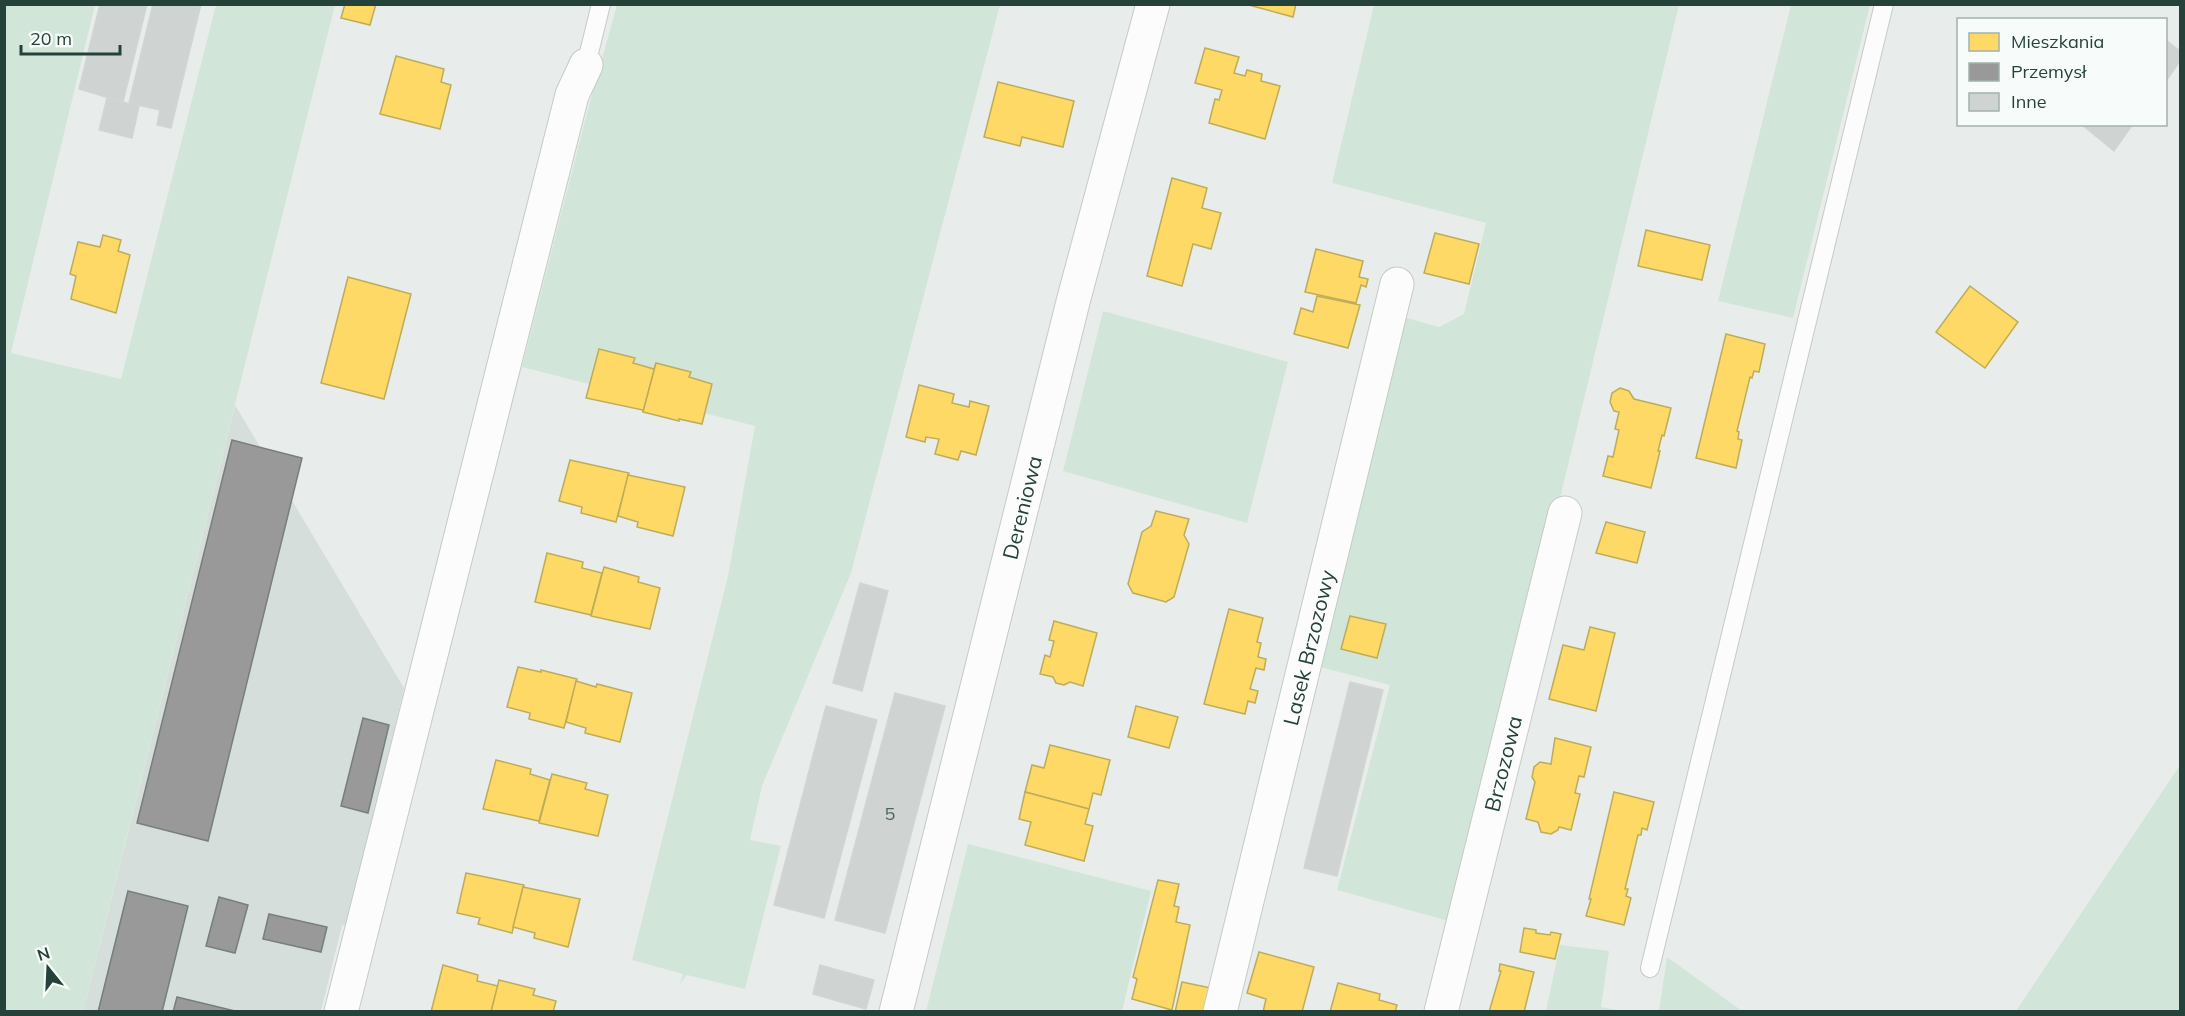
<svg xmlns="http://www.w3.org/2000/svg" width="2185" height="1016" font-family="Mulish,sans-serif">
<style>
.built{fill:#d6dedb}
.green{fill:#d1e6d8}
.homes{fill:#ffd966;stroke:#bdac59;stroke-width:1.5}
.industry{fill:#999;stroke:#767f7c;stroke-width:1.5}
.building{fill:#cfd4d2;stroke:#d1d6d4;stroke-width:1.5}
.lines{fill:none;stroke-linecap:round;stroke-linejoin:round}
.service-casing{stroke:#c5cac8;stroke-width:20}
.minor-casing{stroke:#c5cac8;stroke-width:35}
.service{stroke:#fcfcfc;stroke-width:18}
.minor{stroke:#fcfcfc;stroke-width:33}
.labels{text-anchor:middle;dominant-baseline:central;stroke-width:6;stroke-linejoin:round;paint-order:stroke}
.number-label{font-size:18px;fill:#506761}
.street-label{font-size:21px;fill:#24423a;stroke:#f7fbf9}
</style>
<rect width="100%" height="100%" fill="#e8edeb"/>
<!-- built -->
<path class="built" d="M235,405l169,283 -56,238 -6,-1 -21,86 -238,1z"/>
<!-- green -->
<g class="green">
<path d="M5,4l90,1 -84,348 110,26 95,-374h119l-252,1006h-78z"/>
<path d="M617,5h383l-149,568 -89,213 -12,54 31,6 -36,143 -58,-14 -7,9 3,-10 -51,-14 96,-384 27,-150 -233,-59 65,-254z"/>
<path d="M1374,5h305l-122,506 -105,411 -115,-32 53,-205 -78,-20 88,-349 39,11 25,-13 22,-91 -154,-40z"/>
<path d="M1791,5h79l-77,313 -75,-17z"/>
<path d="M1103,311l185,51 -41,161 -184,-52z"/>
<path d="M2180,765v246h-164z"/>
<path d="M968,844l183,47 -29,120h-196z"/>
<path d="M1560,945l49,6 -8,56 22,4h-77z"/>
<path d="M1667,957l75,54h-83z"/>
</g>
<!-- homes -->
<g class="homes">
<path d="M345,4h31l-6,21 -29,-7z"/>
<path d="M1245,4h51l-3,13z"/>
<path d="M1205,48l34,9 -5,16 11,3 2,-6 15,4 -1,7 19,5 -15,53 -56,-16 6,-24 4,1 3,-10 -27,-7z"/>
<path d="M396,56l48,13 -3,13 10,3 -11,44 -60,-15z"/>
<path d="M998,82l76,19 -11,46 -41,-10 -2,9 -36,-9z"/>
<path d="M1172,178l35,10 -5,20 19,5 -10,36 -18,-5 -11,42 -35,-10z"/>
<path d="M1646,230l64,15 -8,35 -64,-14z"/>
<path d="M1435,233l44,11 -10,40 -45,-11z"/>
<path d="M103,235l18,5 -3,11 12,4 -14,58 -45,-14 5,-23 -6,-2 8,-32 22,5z"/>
<path d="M1316,249l47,12 -4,16 9,2 -2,8 -5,-2 -5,18 -51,-11z"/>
<path d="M348,277l63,17 -27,105 -63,-16z"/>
<path d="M1970,286l48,36 -33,46 -49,-36z"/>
<path d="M1317,296l43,9 -12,43 -54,-14 7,-26 12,4z"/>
<path d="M1726,334l39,10 -6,28 -5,-1 -2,7 -2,-1 -13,54 2,1 -1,7 4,1 -6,28 -40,-10z"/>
<path d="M599,349l36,9 -2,5 21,6 2,-6 -13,49v-2l-57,-12z"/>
<path d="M656,363l35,9 -2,5 23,7 -10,40 -23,-5v2l-36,-9z"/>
<path d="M919,385l35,9 -2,9 17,4 1,-6 19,5 -13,49 -15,-4 -3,9 -23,-6 4,-15 -13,-2 -1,5 -19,-5z"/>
<path d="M1620,388l9,3 5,8 37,9 -7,28 -2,-1 -4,16h2l-9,37 -48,-12 5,-20 5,1 6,-27 -4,-1 4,-17 -5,-1 -4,-9 2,-9z"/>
<path d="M570,460l59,13 -13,49 -35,-9 1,-6 -23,-6z"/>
<path d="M628,475l57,12 -12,49 -36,-9 1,-5 -20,-6z"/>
<path d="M1156,511l33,8 -5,16 5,9 -15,53 -8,5 -33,-9 -5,-9 14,-52 9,-6z"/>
<path d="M1606,522l39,10 -8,31 -41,-10z"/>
<path d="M547,553l36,9 -1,6 20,5 -11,42 -56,-13z"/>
<path d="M604,567l35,10 -1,5 22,6 -10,41 -59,-13z"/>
<path d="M1229,609l34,9 -6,24 4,1 -3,14 8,2 -2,11 -8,-2 -6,21 8,2 -3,12 -7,-2 -3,13 -41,-10z"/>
<path d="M1350,616l36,8 -9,34 -36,-9z"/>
<path d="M1054,621l43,12 -14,53 -13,-4 -6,3 -8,-2 -3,-6 -13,-3 5,-19 5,2 4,-16 -5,-1z"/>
<path d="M1590,627l25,6 -19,78 -47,-12 14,-54 21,5z"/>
<path d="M518,667l23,5v-2l36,9 -13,49 -35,-9 1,-6 -23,-6z"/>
<path d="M576,681l20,6 1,-3 35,9 -12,49 -35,-9 1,-5 -20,-6z"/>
<path d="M1136,706l42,11 -9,31 -41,-11z"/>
<path d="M1555,738l36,9 -7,30 -5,-1 -4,17 5,1 -9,36 -12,-3 -1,3 -7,4 -10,-2 -3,-10 -12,-3 9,-37 -3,-5 2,-10 6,-5 11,2z"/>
<path d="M1050,745l60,15 -9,35 -8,-2 -4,16 -64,-17 7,-27 12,3z"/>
<path d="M496,760l35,9 -1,5 20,6 -11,41 -56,-12z"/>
<path d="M552,774l35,9 -2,6 23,6 -10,41 -59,-13z"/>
<path d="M1025,792l64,17 -4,15 8,2 -9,35 -59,-16 6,-23 -12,-3z"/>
<path d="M1614,792l40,10 -7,28 -5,-2 -1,7h-3l-13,54h3l-2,7 5,2 -7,27 -38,-9 5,-17h-2z"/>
<path d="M466,873l58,12 -12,48 -34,-9 2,-6 -23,-5z"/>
<path d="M1158,880l21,4 -5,22 5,1 -3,15 14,3 -18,85 -40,-11 5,-20 -4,-2z"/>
<path d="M523,887l57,12 -12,48 -34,-9 1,-5 -22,-6z"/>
<path d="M1524,928l12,2v3l14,2 1,-3 10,2 -6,25 -35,-7z"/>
<path d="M1259,952l55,15 -12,45h-39l3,-13 -19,-6z"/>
<path d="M1500,964l34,8 -10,40h-35l12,-41h-2z"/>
<path d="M443,965l35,10 -1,6 21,5 -7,26h-60z"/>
<path d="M499,980l36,9 -2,6 23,6 -3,11h-62z"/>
<path d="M1182,982l29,6 -6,24h-30z"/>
<path d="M1338,983l42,11 -1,6 18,5 -2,7h-65z"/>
</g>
<!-- industry -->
<g class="industry">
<path d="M232,440l70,18 -94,383 -71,-18z"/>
<path d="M363,718l26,7 -21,88 -27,-7z"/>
<path d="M128,891l60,15 -26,106h-64z"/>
<path d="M219,897l29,8 -13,48 -29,-7z"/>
<path d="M269,914l58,13 -6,25 -58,-13z"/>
<path d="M177,997l62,15h-66z"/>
</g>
<!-- building -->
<g class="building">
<path d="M100,4h47l-24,98 -44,-13z"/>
<path d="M153,4h48l-30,124 -14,-3 3,-15 -31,-7z"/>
<path d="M2166,40l14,11v10l-14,20z"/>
<path d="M107,98l32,8 -7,32 -33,-8z"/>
<path d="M2081,124h52l-19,27z"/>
<path d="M860,583l28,8 -26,100 -29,-8z"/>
<path d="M1350,682l33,8 -46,186 -33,-8z"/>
<path d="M895,693l50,13 -60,227 -50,-13z"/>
<path d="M826,706l51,14 -53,198 -50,-13z"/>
<path d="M820,965l54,15 -8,29 -53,-15z"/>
</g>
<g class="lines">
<!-- service casing -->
<g class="service-casing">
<g id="service">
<path d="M586,65l15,-61"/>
<path d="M1650,968l234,-964"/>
</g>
</g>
<!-- minor casing -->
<g class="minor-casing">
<g id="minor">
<path d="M341,1012l231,-917 14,-30"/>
<path id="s1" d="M896,1012l178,-714 79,-294"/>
<path id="s2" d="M1220,1012l177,-728"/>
<path id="s3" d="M1441,1012l124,-499"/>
</g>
</g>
<!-- service -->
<use href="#service" class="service"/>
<!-- minor -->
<use href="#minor" class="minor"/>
</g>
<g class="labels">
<!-- number labels -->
<g class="number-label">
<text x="890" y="813">5</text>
</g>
<!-- street labels -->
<g class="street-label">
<text stroke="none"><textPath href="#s1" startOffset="520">Dereniowa</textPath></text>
<text stroke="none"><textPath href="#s2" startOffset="375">Lasek Brzozowy</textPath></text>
<text stroke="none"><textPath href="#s3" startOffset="256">Brzozowa</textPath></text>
</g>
</g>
<!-- border -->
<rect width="2185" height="1016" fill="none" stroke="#24423a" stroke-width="12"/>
<!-- legend -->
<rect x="1957" y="18" width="210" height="108" fill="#f7fbf9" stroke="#a3b1ad" stroke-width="1.5"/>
<rect x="1969" y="33" width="30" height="18" fill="#ffd966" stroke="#a3b1ad" stroke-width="1.5"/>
<text x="2011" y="48" font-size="18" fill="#24423a">Mieszkania</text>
<rect x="1969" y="63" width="30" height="18" fill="#999999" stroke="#a3b1ad" stroke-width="1.5"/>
<text x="2011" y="78" font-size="18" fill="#24423a">Przemysł</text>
<rect x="1969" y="93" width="30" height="18" fill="#cfd4d2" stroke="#a3b1ad" stroke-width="1.5"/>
<text x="2011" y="108" font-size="18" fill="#24423a">Inne</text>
<!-- north arrow -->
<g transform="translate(48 968) rotate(342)" stroke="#f7fbf9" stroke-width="4.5" paint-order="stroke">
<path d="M0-4.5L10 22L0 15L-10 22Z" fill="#24423a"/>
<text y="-9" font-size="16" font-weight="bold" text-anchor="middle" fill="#24423a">N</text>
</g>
<!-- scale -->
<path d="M21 45v9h99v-9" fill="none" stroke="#24423a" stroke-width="3"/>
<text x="30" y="45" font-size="18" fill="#24423a" stroke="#f7fbf9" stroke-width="4.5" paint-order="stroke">20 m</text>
</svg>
